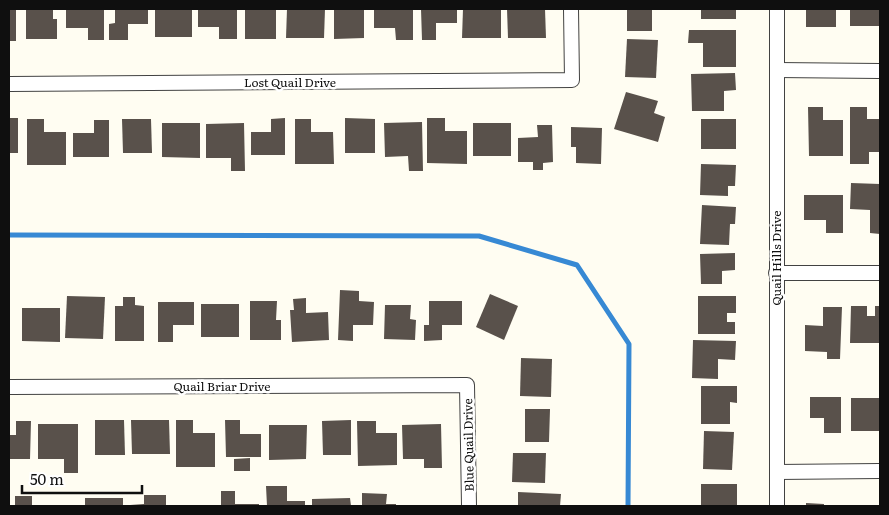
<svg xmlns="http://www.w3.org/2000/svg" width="889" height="515" font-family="Literata,serif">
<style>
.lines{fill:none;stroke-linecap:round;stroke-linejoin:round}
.stream{stroke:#3789d4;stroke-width:5}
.building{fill:#59514b}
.street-casing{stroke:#424242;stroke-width:16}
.street{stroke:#fff;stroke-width:14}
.labels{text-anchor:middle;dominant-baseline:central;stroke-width:5;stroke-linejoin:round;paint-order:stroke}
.street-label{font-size:12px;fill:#0f0f0f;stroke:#fff}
</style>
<rect width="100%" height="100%" fill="#fffdf2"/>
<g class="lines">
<!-- stream -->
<path class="stream" d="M9,235l470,1 98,29 52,79 -1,162"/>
</g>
<!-- building -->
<g class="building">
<rect x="9" y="9" width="7" height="32"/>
<path d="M26,9h27v10h4v20h-31z"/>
<path d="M66,9h38v31h-16v-12h-22z"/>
<path d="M115,9h33v15h-20v16h-19v-16l6,-1z"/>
<rect x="155" y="9" width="37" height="28"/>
<path d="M198,9h39v30h-18v-12h-21z"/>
<rect x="245" y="9" width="31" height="30"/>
<path d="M287,9h38l-1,29h-38z"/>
<path d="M334,9h30v29l-30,1z"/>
<path d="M374,9h39v31h-17l-1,-12h-21z"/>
<path d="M421,9h36v14h-21v17h-14z"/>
<path d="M463,9h38v29h-39z"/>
<path d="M507,9h38l1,29h-38z"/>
<rect x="627" y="9" width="25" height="22"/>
<rect x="701" y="9" width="35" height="10"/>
<rect x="806" y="9" width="30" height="18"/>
<rect x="850" y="9" width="30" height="17"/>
<path d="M689,30h47v37h-33v-24h-15z"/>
<path d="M627,39l31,1 -2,38 -31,-1z"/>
<path d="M735,73l1,17 -12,1v20h-32l-1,-37z"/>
<path d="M626,92l32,9 -4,12 11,4 -7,25 -44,-13z"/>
<path d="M808,107h15v13h20v36h-34z"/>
<path d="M850,107h17v12h13v33h-11v12h-19z"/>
<rect x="9" y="118" width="9" height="35"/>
<path d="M285,118v37h-34v-23h20v-13z"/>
<path d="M345,118l30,1v34h-30z"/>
<path d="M427,118h18v13h22v33l-40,-1z"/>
<path d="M27,119h17v13h22v33h-39z"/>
<path d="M122,119h29l1,34h-29z"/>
<path d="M295,119h16v13h22l1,32h-39z"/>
<rect x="701" y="119" width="35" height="30"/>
<path d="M94,120h15v37h-36v-24h21z"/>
<path d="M422,122l1,49h-14l-1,-15 -23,1 -1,-34z"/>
<path d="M162,123h38v35l-38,-1z"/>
<path d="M244,123l1,48h-14v-13h-25v-34z"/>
<rect x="473" y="123" width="38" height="33"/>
<path d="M537,125h15l1,37 -10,1v7h-10v-8h-15v-24l20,-1z"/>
<path d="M571,127l31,1 -1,36 -25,-1v-16h-5z"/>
<path d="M701,164l35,1 -1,21h-7v10l-28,-1z"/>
<path d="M851,183l29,1v50l-10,-1v-23l-20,-1z"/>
<path d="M804,195h39v38h-17v-13h-22z"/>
<path d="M702,205l34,2 -1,17h-5l-1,21 -29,-1z"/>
<path d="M735,253v17l-13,1v13h-21l-1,-30z"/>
<path d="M340,290l19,1v10l15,1 -1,23h-20v16l-15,-1z"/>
<path d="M490,294l28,12 -14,34 -28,-13z"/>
<path d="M67,296l38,1 -2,42 -38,-1z"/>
<path d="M698,296h38v17h-9v9h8v12h-37z"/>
<path d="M123,297h12v8l9,1v35h-29v-35h8z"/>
<path d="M306,298v15l22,-1 1,28 -37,2 -2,-32h4l-1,-11z"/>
<path d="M250,301h27l-1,19h5v20h-31z"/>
<path d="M429,301h33v24h-20v15l-18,1v-16h5z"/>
<path d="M158,302h36v23h-21v17h-15z"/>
<rect x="201" y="304" width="38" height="33"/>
<path d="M385,305h26l-1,14 6,1 -1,20 -31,-1z"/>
<path d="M851,306h16v10h8v-10h5v37h-30z"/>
<path d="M823,307h19l-2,52h-13v-7l-22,-1v-26l18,1z"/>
<path d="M22,308h38v34l-38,-1z"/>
<path d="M693,340l43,1 -1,19 -17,-1v20l-26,-1z"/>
<path d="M521,358l31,1 -1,38 -31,-1z"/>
<path d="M701,386h36v17l-7,-1v22h-29z"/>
<path d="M810,397h31v36h-17v-15h-14z"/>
<rect x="851" y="398" width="29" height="33"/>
<path d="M525,409h25l-1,33h-24z"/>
<path d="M95,420h29l1,35h-30z"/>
<path d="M131,420h38l1,34h-38z"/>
<path d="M176,420h17v13h22v34h-39z"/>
<path d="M225,420h15v14h21v23h-35z"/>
<path d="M351,420v35h-28l-1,-34z"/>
<path d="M16,421h15l-1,38h-21v-24h7z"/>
<path d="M357,421h19v12h21v32l-39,1z"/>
<path d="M38,424h40v49h-14v-14h-26z"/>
<path d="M441,424l1,44h-18v-9h-21l-1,-34z"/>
<path d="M269,425h38l-1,34 -37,1z"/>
<path d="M704,431l30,1 -2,38 -29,-1z"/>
<path d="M513,453h33l-1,30 -33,-1z"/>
<path d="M250,458v13h-16v-12z"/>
<path d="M701,484h36v21l-36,1z"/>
<path d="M266,486h21v15h18v5h-38z"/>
<path d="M221,491h14v13h24v2h-38z"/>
<path d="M518,492l43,2 -1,12h-42z"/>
<path d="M362,493l25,1 -1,10h10v2h-34z"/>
<path d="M144,495h22v11h-36v-1l14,-1z"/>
<rect x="15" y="496" width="17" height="10"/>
<rect x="85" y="498" width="38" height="8"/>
<path d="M350,498l1,8h-39v-7z"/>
<path d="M806,503l18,1v2h-18z"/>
</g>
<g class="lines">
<!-- street casing -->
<g class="street-casing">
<g id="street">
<path d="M777,9v497"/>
<path d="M777,70l103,1"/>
<path d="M9,84l563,-4 -1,-71"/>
<path d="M776,273h104"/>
<path d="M9,387l458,-2 2,121"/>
<path d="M777,472l103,-1"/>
</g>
</g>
<!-- street -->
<use href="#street" class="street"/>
</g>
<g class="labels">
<!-- street labels -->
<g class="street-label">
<text x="290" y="82">Lost Quail Drive</text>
<text transform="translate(776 258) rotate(-90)">Quail Hills Drive</text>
<text x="222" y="386">Quail Briar Drive</text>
<text transform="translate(468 445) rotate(-91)">Blue Quail Drive</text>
</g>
</g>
<!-- border -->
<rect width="889" height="515" fill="none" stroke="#0f0f0f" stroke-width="20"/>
<!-- scale -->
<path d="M22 485v8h120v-8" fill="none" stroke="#0f0f0f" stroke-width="2.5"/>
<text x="30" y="485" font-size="15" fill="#0f0f0f" stroke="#ffffff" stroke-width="4" paint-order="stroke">50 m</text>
</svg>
